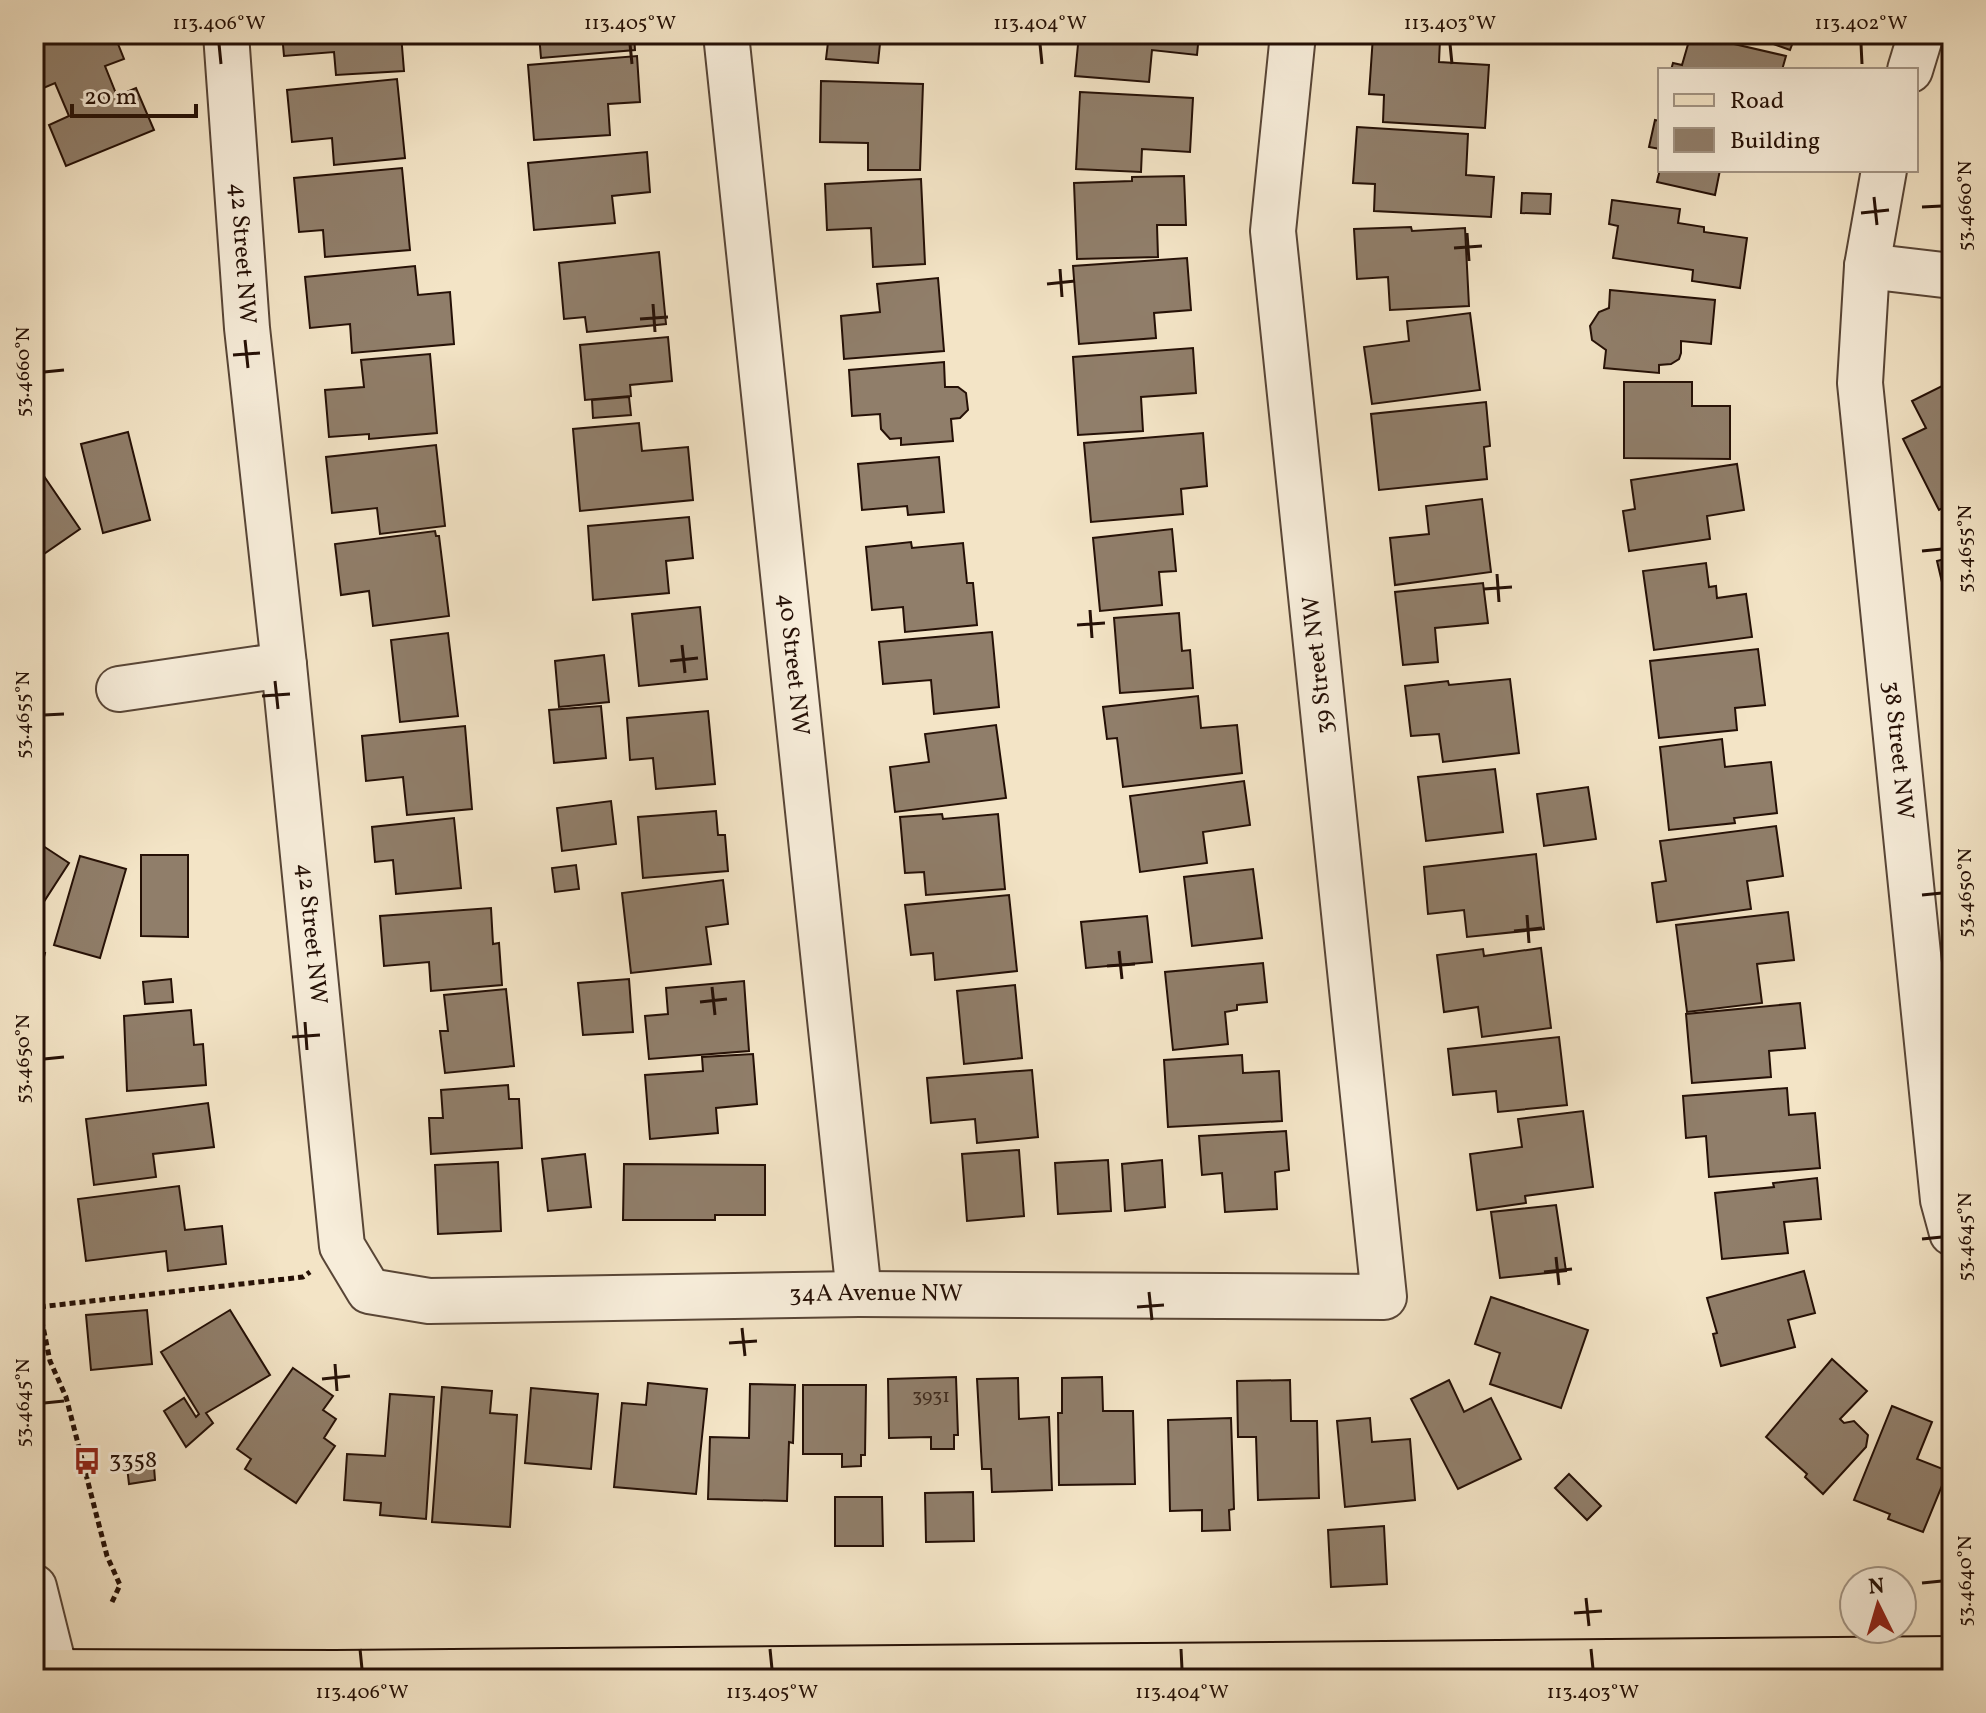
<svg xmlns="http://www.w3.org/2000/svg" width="1986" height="1713" font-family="Vollkorn,serif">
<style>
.building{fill:#907e6a;stroke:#251006;stroke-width:2}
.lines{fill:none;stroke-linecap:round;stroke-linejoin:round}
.minor-casing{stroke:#584536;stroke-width:48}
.major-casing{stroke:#251006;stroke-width:48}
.path{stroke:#251006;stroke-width:5;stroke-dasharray:6 4;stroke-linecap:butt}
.minor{stroke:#f7edda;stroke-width:44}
.major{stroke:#f3e4c6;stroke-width:44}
.ticks{fill:none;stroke:#251006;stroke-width:3}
.labels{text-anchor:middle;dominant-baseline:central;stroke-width:6;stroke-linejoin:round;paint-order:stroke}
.number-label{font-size:20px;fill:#402c1f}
.street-label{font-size:24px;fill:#251006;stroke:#f7edda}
.poi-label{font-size:24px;fill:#251006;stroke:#f7edda;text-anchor:start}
.neatline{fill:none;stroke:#251006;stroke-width:3}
.ticks-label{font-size:20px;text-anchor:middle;fill:#251006}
</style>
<rect width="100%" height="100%" fill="#f3e4c6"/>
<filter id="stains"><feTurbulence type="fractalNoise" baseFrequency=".0025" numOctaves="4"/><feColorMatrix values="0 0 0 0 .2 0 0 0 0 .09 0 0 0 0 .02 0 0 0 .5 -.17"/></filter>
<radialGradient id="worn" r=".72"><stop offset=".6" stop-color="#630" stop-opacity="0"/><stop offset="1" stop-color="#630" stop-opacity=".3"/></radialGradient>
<!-- building -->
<g class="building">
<path d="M67,34h47l10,25 -19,7 12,30 19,-8 18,42 -88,36 -17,-41 20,-9 -14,-33 -21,9v-44z"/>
<path d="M282,34h119l3,37 -68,4 -2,-23 -50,4z"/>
<path d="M539,34h95l1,16 -94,8z"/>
<path d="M829,34h52l-3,29 -52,-4z"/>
<path d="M1079,34h120l-2,21 -45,-5 -3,32 -74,-6z"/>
<path d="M1691,34l95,22 -4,14h-111l2,-7 9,2z"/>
<path d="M1746,34h50l-6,16z"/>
<path d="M1373,36l67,4 -1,22 50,3 -4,63 -102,-6 1,-27 -15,-1z"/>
<path d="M637,56l3,46 -32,2 2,31 -76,5 -6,-75z"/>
<path d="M397,79l8,79 -71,7 -2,-27 -40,4 -5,-52z"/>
<path d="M821,81l102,3 -3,86h-52v-27l-48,-1z"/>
<path d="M1080,92l113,6 -3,54 -48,-3 -1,23 -65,-3z"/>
<path d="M1655,120l5,1v28l-11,-2z"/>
<path d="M1357,127l111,7 -2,41 28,2 -3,40 -117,-6 1,-27 -22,-1z"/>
<path d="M647,152l3,40 -38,4 3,27 -81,7 -6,-67z"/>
<path d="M402,168l8,82 -85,7 -2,-27 -24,2 -5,-54z"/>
<path d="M1660,169l60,1 -5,25 -58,-13z"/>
<path d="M1184,176l2,49h-29l1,32 -81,2 -3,-76 58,-2v-4z"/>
<path d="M921,179l4,85 -52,3 -2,-39 -44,2 -2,-46z"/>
<path d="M1522,193l29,1 -1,20 -29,-1z"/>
<path d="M1612,200l68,9 -2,14 26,4v5l43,6 -7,50 -48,-7 1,-11 -80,-12 5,-32 -9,-2z"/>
<path d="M1411,227l1,4 53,-3 4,78 -79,4 -2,-33 -31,2 -3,-50z"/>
<path d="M659,252l7,72 -79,8 -2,-15 -21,2 -5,-56z"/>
<path d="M1187,258l4,52 -37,3 2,25 -77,6 -6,-78z"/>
<path d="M415,266l3,29 32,-3 4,52 -102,9 -2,-29 -40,4 -5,-51z"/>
<path d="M938,278l6,73 -100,8 -3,-43 39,-4 -3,-28z"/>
<path d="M1610,290l105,10 -4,44 -30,-3v12l-2,6 -8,5 -12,1v8l-55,-5 2,-18 -14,-10 -2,-14 9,-14 10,-4z"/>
<path d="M1470,313l10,77 -108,14 -8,-57 45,-6 -2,-20z"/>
<path d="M668,337l4,44 -42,4 1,11 -46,4 -5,-55z"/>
<path d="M1193,348l3,45 -55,4 2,34 -65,4 -5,-78z"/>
<path d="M430,354l7,79 -68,6v-5l-40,3 -4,-47 39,-3 -3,-27z"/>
<path d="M944,362l1,25h13l8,6 2,17 -8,8 -9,1 2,22 -52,4v-7l-11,1 -9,-10 -1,-15 -28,2 -3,-46z"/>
<path d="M1952,381v122l-13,7 -36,-71 23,-11 -14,-27z"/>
<path d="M1624,382h68v24h38v53l-106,-1z"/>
<path d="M629,397l2,18 -38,3 -1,-18z"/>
<path d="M1486,402l4,44 -6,1 3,32 -108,11 -8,-76z"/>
<path d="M639,423l3,28 46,-4 5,53 -113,11 -7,-82z"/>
<path d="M128,432l22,88 -47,13 -22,-89z"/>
<path d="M1203,433l4,53 -26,3 2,25 -92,8 -7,-79z"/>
<path d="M436,445l9,81 -65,8 -3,-26 -45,5 -6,-56z"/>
<path d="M939,457l5,55 -36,3 -1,-9 -45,4 -4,-46z"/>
<path d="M35,463l45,66 -42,29 -4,-6z"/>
<path d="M1737,464l7,46 -37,6 3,23 -81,12 -6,-40 12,-2 -4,-29z"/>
<path d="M1482,499l9,73 -96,13 -5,-47 39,-4 -3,-28z"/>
<path d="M689,517l4,41 -27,3 3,32 -76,7 -5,-74z"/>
<path d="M1172,529l4,42 -17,1 3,33 -62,6 -7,-73z"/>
<path d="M435,531l1,5h3l10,80 -76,10 -4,-35 -28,4 -6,-51z"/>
<path d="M911,542l1,6 51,-5 4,40h6l4,42 -72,7 -2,-25 -31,3 -6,-63z"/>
<path d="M1952,557v54l-3,1 -12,-51z"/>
<path d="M1706,563l3,24 7,-1 1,12 29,-4 6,43 -98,13 -11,-79z"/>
<path d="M1483,583l5,40 -53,5 3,34 -35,3 -8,-73z"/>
<path d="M700,607l7,72 -68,7 -7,-72z"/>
<path d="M1179,613l3,38 8,-1 3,38 -73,5 -6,-75z"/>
<path d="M992,632l7,75 -65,7 -3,-34 -48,4 -4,-42z"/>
<path d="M448,633l10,83 -58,6 -9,-82z"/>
<path d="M1758,649l7,56 -30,3 2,22 -78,8 -9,-77z"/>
<path d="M604,655l5,47 -50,5 -4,-46z"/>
<path d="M1510,679l9,74 -76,9 -4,-28 -28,2 -6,-50 43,-5 1,4z"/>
<path d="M1198,696l3,32 36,-3 5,48 -119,14 -6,-49 -10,1 -4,-32z"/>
<path d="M601,706l5,52 -52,5 -5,-53z"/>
<path d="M708,711l7,73 -59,5 -3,-31 -23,2 -3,-42z"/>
<path d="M996,725l10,73 -111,14 -5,-45 39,-5 -4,-28z"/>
<path d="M465,726l7,83 -65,6 -4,-38 -37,4 -4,-45z"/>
<path d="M1722,739l3,28 46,-5 6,51 -43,5 1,5 -66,7 -9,-83z"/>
<path d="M1495,769l8,63 -77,9 -8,-64z"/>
<path d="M1244,781l6,44 -47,7 4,31 -67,9 -10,-76z"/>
<path d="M1588,787l8,52 -52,7 -7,-52z"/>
<path d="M611,801l5,43 -54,7 -5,-43z"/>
<path d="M716,811l2,24h7l3,36 -85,7 -5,-61z"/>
<path d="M942,814l1,5 55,-5 7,75 -79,6 -2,-23 -19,1 -5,-56z"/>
<path d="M454,818l7,70 -65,6 -3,-34 -18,2 -3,-35z"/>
<path d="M1776,826l7,50 -36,5 4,28 -94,13 -5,-39 14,-2 -6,-40z"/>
<path d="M34,840l35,23 -35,54z"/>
<path d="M1536,854l8,75 -77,8 -3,-27 -36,4 -4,-47z"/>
<path d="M141,855h47v82l-47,-1z"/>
<path d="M80,856l46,13 -26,89 -46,-13z"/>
<path d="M576,865l3,24 -24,3 -3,-24z"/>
<path d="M1253,869l9,69 -70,8 -8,-69z"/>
<path d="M723,880l5,44 -22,3 5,37 -80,9 -9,-80z"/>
<path d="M1009,895l8,76 -82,9 -2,-27 -22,2 -6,-50z"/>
<path d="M491,908l2,36 6,-1 3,42 -71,6 -2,-29 -45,4 -4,-50z"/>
<path d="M1788,912l6,48 -37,4 5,39 -75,9 -11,-87z"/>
<path d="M1147,916l5,46 -66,6 -5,-46z"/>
<path d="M1541,948l10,80 -69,9 -4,-30 -34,5 -7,-57 46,-6 1,7z"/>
<path d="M34,950l11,3 -11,43z"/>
<path d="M1263,963l4,39 -30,3v5l-12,2 3,32 -55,6 -8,-78z"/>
<path d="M171,979l2,23 -28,2 -2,-22z"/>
<path d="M629,979l4,53 -50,3 -5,-52z"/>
<path d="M744,981l5,70 -100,8 -4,-43 23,-2 -2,-26z"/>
<path d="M1015,985l7,73 -58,6 -7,-73z"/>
<path d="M506,989l8,77 -69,7 -5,-42h8l-4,-36z"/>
<path d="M1800,1003l5,45 -36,3 2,26 -79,6 -6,-69z"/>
<path d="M191,1010l3,35 9,-1 3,41 -79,6 -3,-75z"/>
<path d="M1559,1037l8,68 -69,7 -2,-21 -43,4 -5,-46z"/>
<path d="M753,1054l4,50 -41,4 2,25 -68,6 -5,-64 58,-4 -1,-14z"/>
<path d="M1242,1055l1,18 36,-2 3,50 -114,6 -4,-67z"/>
<path d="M1032,1070l6,67 -61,6 -2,-24 -44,4 -4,-45z"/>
<path d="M508,1085l1,14h10l3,49 -91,6 -2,-36h14l-2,-28z"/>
<path d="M1787,1088l2,27 26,-2 5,55 -111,9 -3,-41 -20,2 -3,-42z"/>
<path d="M208,1103l6,44 -61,7 3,23 -62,8 -8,-66z"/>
<path d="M1583,1111l10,76 -68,9 1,7 -49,7 -7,-56 52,-7 -4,-28z"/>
<path d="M1286,1131l3,39 -14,2 2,37 -52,3 -3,-39 -20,2 -3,-39z"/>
<path d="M1019,1150l5,66 -57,5 -5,-67z"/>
<path d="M585,1154l6,53 -43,4 -6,-52z"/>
<path d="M1108,1160l3,51 -53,3 -3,-51z"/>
<path d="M1162,1160l3,47 -40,4 -3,-47z"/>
<path d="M498,1162l3,69 -63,3 -3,-69z"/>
<path d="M624,1164l141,1v50h-50v5h-92z"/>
<path d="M1817,1178l4,41 -37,3 4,31 -66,6 -7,-66 59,-6 -1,-4z"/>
<path d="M179,1186l6,44 37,-4 4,38 -58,7 -2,-20 -80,10 -8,-62z"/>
<path d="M1556,1205l10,66 -66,7 -9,-66z"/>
<path d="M1804,1271l11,42 -27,7 7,27 -74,19 -8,-32 4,-1 -10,-35z"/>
<path d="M1491,1297l97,33 -27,78 -71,-24 10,-31 -25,-9z"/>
<path d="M147,1310l5,54 -61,6 -5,-55z"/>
<path d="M230,1310l40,65 -64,38 7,10 -27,24 -22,-36 20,-13 12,19 3,-3 -38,-62z"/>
<path d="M1832,1359l35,32 -27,28 4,4 10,-2 14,14 -2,12 -43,47 -18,-17 2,-3 -41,-37z"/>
<path d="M293,1368l40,28 -10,14 13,9 -12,19 11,8 -39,57 -51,-34 6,-10 -14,-10z"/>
<path d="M956,1377l2,58h-4v14h-23v-12l-42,1 -1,-59z"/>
<path d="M1102,1377l1,34h30l2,73 -76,1 -1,-72h4v-35z"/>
<path d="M1018,1378l1,41 30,-2 3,73 -60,2 -1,-23h-9l-5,-90z"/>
<path d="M1290,1380l1,41h26l2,77 -61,2 -2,-63h-18l-1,-56z"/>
<path d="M1449,1380l15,32 27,-14 30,61 -63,30 -47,-90z"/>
<path d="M648,1383l59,6 -11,105 -82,-7 8,-84 24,2z"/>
<path d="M750,1384l45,1 -2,58 -4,-1 -2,59 -79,-2 2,-62 39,1z"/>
<path d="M803,1385h63l-1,70h-4v11l-19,1v-13h-39z"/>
<path d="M442,1387l50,4 -2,22 27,2 -7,112 -78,-5z"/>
<path d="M531,1388l67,6 -7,75 -66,-6z"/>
<path d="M390,1394l44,3 -8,122 -46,-4 1,-12 -37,-3 3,-46 38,2z"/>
<path d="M1892,1406l40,16 -15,37 31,12 -25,61 -35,-13 2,-5 -36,-14z"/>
<path d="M1231,1418l3,91 -5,1 1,20 -28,1v-21l-32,1 -2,-91z"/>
<path d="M1370,1418l2,24 38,-3 5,61 -70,7 -8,-86z"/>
<path d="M153,1454l2,26 -26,4 -3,-26z"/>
<path d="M1569,1474l32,32 -14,14 -32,-32z"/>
<path d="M973,1492l1,49 -48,1 -1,-49z"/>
<path d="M835,1497h47l1,49h-48z"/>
<path d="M1384,1526l3,58 -56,3 -3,-57z"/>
</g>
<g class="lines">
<!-- minor casing -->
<g class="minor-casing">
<g id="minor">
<path id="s1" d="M226,34l21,294 37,337 58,581 27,45 60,10 430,-7 525,3 -111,-1066 20,-197"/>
<path id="s2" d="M726,34l133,1260"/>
<path d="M1910,70l11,-36"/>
<path id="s3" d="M1884,170l-17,96 -7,117 83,817 9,33"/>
<path d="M1867,266l85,10"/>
<path d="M119,689l165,-24"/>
<path d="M34,1587l23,92"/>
</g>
</g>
<!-- major casing -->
<g class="major-casing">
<path id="major" d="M34,1672l301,1 1617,-14"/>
</g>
<!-- path -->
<path class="path" d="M112,1602l8,-17 -13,-29 -41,-159 -16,-36 -11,-54 264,-30 7,-5"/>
<!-- minor -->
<use href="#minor" class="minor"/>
<!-- major -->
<use href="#major" class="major"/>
</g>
<!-- ticks -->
<path class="ticks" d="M219,44l2,20M630,44l2,20M1040,44l2,20M1450,44l2,20M1861,44l1,20M1874,197l3,28M1922,207l20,-1M1861,213l28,-3M1467,233l2,28M1454,248l28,-2M1060,269l2,28M1047,284l28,-3M653,304l2,28M640,319l28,-2M245,340l3,28M233,355l27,-2M44,372l20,-2M1922,551l20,-2M1497,574l2,28M1484,589l28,-2M1090,610l2,28M1077,625l28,-2M682,645l3,28M670,661l28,-3M275,681l3,28M262,696l28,-2M44,715l20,-1M1922,895l20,-2M1527,915l2,28M1514,931l28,-3M1119,951l3,28M1107,966l28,-2M712,987l3,28M700,1002l27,-3M305,1022l2,28M292,1037l28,-2M44,1059l20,-2M1922,1239l20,-2M1556,1257l3,28M1544,1272l28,-3M1149,1292l3,28M1137,1307l27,-2M742,1328l3,28M729,1343l28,-2M335,1364l2,27M322,1379l28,-3M44,1403l20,-2M1922,1583l20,-2M1586,1598l3,28M1574,1613l28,-2M360,1649l2,20M770,1649l2,20M1181,1649l1,20M1591,1649l2,20"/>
<!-- icons -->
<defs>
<g id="bus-bare" transform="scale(2.16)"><path d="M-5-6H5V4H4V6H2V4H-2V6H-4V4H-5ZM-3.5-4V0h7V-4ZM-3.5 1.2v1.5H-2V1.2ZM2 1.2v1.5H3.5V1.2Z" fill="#8f2418" stroke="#f7edda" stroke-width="2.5" paint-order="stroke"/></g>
</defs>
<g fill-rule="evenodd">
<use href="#bus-bare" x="87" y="1461"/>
</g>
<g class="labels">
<!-- number labels -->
<g class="number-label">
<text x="931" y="1397">3931</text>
</g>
<!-- street labels -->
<g class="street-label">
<text stroke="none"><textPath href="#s1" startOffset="220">42 Street NW</textPath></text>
<text stroke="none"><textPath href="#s2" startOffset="634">40 Street NW</textPath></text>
<text transform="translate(1319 665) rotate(-96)">39 Street NW</text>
<text stroke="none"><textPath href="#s3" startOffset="584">38 Street NW</textPath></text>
<text stroke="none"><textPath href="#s1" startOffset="904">42 Street NW</textPath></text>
<text stroke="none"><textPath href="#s1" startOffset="1778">34A Avenue NW</textPath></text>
</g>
<!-- poi labels -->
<g class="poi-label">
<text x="109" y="1461">3358</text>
</g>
</g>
<!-- margin -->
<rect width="1986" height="1713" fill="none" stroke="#f3e4c6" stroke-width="88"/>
<!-- legend -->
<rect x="1658" y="68" width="260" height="104" fill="#f7edda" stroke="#a39585" stroke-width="2"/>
<rect x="1674" y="94" width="40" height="12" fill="#f3e4c6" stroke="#a39585" stroke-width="2"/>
<text x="1730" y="108" font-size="24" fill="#251006">Road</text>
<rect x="1674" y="128" width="40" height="24" fill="#907e6a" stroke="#a39585" stroke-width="2"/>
<text x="1730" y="148" font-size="24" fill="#251006">Building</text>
<!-- north arrow -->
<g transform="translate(1878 1605) rotate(355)"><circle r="38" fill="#f7edda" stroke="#a39585" stroke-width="2"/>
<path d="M0-6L14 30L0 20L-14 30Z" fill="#8f2418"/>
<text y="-12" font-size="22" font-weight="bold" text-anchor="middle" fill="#251006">N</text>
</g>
<!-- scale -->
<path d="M72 104v12h124v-12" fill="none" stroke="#251006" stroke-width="4"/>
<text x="84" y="104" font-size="24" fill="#251006" stroke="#f7edda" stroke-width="6" paint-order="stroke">20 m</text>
<rect x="44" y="44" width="1898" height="1625" class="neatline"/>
<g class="ticks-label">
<text x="219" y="29">113.406°W</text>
<text x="630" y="29">113.405°W</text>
<text x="1040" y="29">113.404°W</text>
<text x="1450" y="29">113.403°W</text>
<text x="1861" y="29">113.402°W</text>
<text transform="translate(1964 206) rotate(-90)" y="7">53.4660°N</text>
<text transform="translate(22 372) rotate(-90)" y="7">53.4660°N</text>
<text transform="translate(1964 549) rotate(-90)" y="7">53.4655°N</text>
<text transform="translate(22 715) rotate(-90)" y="7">53.4655°N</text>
<text transform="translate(1964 893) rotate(-90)" y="7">53.4650°N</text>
<text transform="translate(22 1059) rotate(-90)" y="7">53.4650°N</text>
<text transform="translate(1964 1237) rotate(-90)" y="7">53.4645°N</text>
<text transform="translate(22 1403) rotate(-90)" y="7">53.4645°N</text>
<text transform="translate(1964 1581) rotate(-90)" y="7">53.4640°N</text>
<text x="362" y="1698">113.406°W</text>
<text x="772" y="1698">113.405°W</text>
<text x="1182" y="1698">113.404°W</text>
<text x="1593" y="1698">113.403°W</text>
</g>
<rect width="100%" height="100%" filter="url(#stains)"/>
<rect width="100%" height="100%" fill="url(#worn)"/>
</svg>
